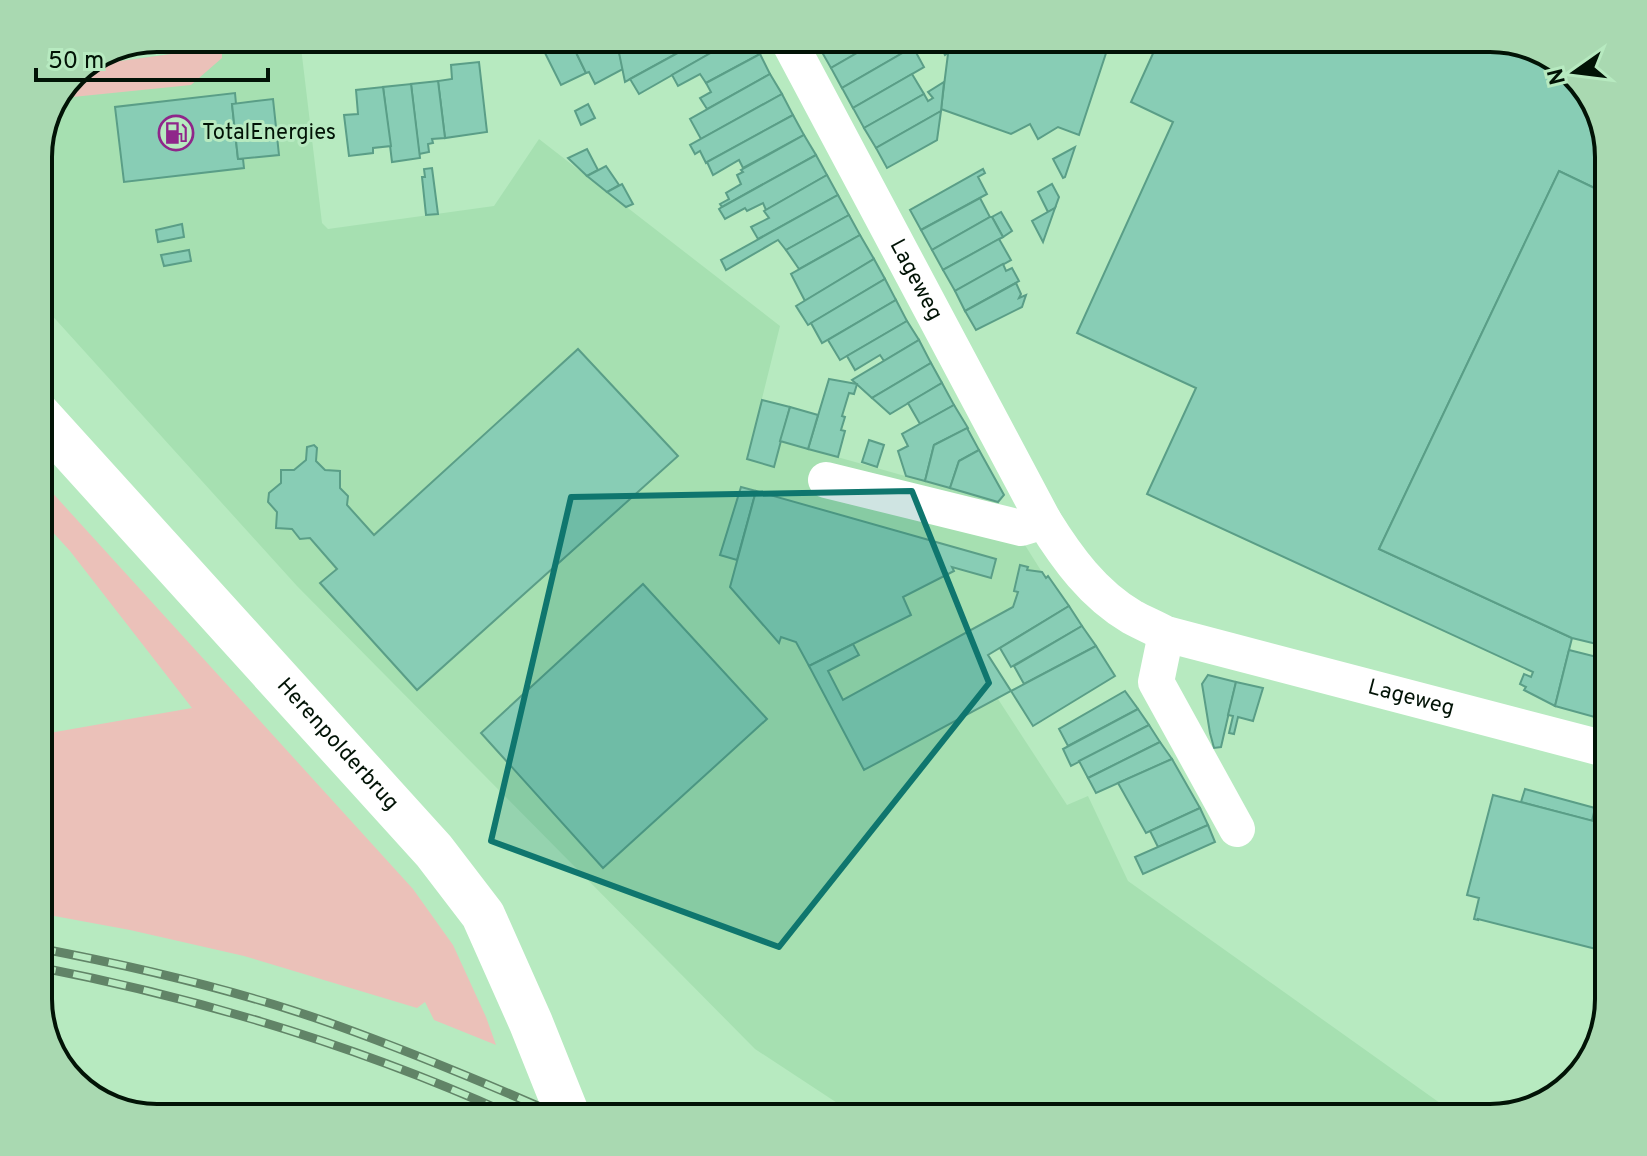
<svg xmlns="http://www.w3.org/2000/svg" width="1647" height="1156" font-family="Overpass,sans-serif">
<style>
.built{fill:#a6e0b1}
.green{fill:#ebc1b9}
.building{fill:#88cdb5;stroke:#5a9e87;stroke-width:2}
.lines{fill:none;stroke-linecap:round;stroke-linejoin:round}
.minor{stroke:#fff;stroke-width:36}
.tertiary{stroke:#fff;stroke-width:44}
.rail-casing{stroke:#618467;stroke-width:9}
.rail{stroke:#b7eac0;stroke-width:6;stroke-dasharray:18;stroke-linecap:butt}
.marked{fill:#0f766e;fill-opacity:0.2;stroke:#0f766e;stroke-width:6;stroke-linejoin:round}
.labels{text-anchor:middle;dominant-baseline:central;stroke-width:6;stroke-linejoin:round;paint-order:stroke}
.poi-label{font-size:22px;fill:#021306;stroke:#b7eac0;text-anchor:start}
.street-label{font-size:22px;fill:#021306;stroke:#b7eac0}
.rim{fill:none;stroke:#021306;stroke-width:4}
</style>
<rect width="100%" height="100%" fill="#b7eac0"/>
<!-- built -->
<path class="built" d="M300,39l22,184 6,6 166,-23 45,-67 241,187 -33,133 33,-18 218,61 47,75 3,-1 21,30 -81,49 23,36 -13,8 69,106 21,-9 40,85 333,237h-601l-105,-69 -458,-463 -259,-286v-151l40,-81 6,-2 138,-19z"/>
<!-- green -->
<g class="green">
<path d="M222,47v11l-31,27 -128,13 15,-30 6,-2z"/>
<path d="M38,477l375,412 40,56 33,72 10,28 -62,-25 -9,-18 -8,6 -173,-52 -114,-26 -92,-17v-178l154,-27 -122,-157 -32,-35z"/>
</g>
<!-- building -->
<g class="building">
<path d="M559,38h10l17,35 -25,12 -19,-38z"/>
<path d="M569,38h47l7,31 -28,15 -6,-12 -3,1z"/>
<path d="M616,38h89l-80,44z"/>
<path d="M705,38h32l-98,56 -9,-15z"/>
<path d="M737,38h13l10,16 -54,29 -6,-9 -22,12 -6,-11z"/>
<path d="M814,38h22l-17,9z"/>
<path d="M836,38h47l-52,30 -12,-21z"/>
<path d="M883,38h34l-4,9 -71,41 -11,-20z"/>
<path d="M937,38h13l-2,15 -3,2z"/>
<path d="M950,38h161l-32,97 -21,-8 -20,12 -8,-15 -19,10 -70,-25z"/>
<path d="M1160,38h330l72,24 34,42 13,53v38l-50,-24 -180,378 193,89 -17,68 -31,-16 2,-3 -6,-3 4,-10 7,3 2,-5 -386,-178 49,-106 -119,-55 96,-211 -42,-20z"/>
<path d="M913,47l11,20 -71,41 -11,-20z"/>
<path d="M760,54l10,20 -63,35 -7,-11 11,-6 -5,-9z"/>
<path d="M479,62l8,70 -42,6 -7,-57 14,-2 -1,-14z"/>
<path d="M770,74l12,20 -81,45 -11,-20z"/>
<path d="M912,74l12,20 -60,34 -11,-20z"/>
<path d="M438,81l7,57 -13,1 1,4 -5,1 1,8 -10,2 -8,-70z"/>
<path d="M944,82l-3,29 -65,37 -12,-20 60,-34 4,7 5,-3 -5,-6z"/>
<path d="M411,84l9,74 -28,4 -9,-75z"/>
<path d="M383,87l8,59 -18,2v5l-24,3 -5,-41 14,-1 -2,-24z"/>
<path d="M235,93l1,11h-4l6,55h5l1,9 -120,14 -9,-75z"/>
<path d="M782,94l11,21 -87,48 -6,-12 -5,3 -5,-9z"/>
<path d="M273,99l6,56 -41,4 -6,-55z"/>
<path d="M588,104l7,14 -14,7 -6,-14z"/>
<path d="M941,111l-4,29 -50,28 -11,-20z"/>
<path d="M793,115l11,20 -61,33 -4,-8 -26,15 -6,-13z"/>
<path d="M804,135l12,20 -94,52 -2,-3 9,-5 -3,-6 15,-9 -4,-9 6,-3 -2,-2z"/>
<path d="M1075,147l-10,30 -2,1 -10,-19z"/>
<path d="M587,149l11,21 -11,6 -19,-18z"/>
<path d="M816,155l11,20 -61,35 -3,-7 -16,8 -2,-3 -20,11 -6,-10 3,-2z"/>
<path d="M606,166l13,19 -12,7 -20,-16z"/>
<path d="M432,168l6,46 -12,1 -4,-38h3l-1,-8z"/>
<path d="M983,169l2,4 -7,4 9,17 -66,36 -11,-20z"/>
<path d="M1559,171l50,24v452l-37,-9 -193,-89z"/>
<path d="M827,175l11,20 -80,44 -7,-12 18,-9 -5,-7z"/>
<path d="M622,184l11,20 -7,3 -19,-15z"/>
<path d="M1052,184l7,13 -4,11 -7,4 -10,-20z"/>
<path d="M838,195l11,20 -63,35 -8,-10 -52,30 -5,-10z"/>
<path d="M980,198l10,19 -58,33 -11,-20z"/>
<path d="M1055,208l-12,34 -11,-21z"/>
<path d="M1001,212l11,19 -9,6 -11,-20z"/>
<path d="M849,215l11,20 -61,34 -13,-19z"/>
<path d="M990,217h2l11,20 -60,33 -11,-20z"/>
<path d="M182,224l2,13 -26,5 -2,-12z"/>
<path d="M860,235l14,24 -69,42 -14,-27z"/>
<path d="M999,239l12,21 -56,31 -12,-21z"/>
<path d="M189,250l2,11 -27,5 -3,-11z"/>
<path d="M874,259l11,20 -77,46 -12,-19z"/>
<path d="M1003,264l3,7 6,-3 7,13 -54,30 -10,-20z"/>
<path d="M885,279l11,21 -74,43 -11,-20z"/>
<path d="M1016,283l5,11 -2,4 7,-3 -4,12 -46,23 -11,-19z"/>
<path d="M896,300l11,21 -67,39 -12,-20z"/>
<path d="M907,321l12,19 -35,21 -4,-6 -25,15 -8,-14z"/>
<path d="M919,340l12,23 -59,35 -20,-18z"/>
<path d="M578,349l100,107 -261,234 -97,-107 17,-14 -27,-31 -10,1 -8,-10 -16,-1 1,-16 -9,-10 1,-9 12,-10v-13h13l12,-10 1,-13 7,-2 3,3 -1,13 9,9 15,1v17l8,8 -1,9 27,30z"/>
<path d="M931,363l11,20 -52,31 -18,-16z"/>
<path d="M829,379l28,5 -3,10 -5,-1 -7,23 3,1 -4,13 4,1 -7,26 -30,-8z"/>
<path d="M942,383l12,22 -34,19 -12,-21z"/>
<path d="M762,400l28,7 -16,60 -27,-8z"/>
<path d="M954,405l14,23 -34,17 -9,36 -19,-5 -8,-25 10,-5 -6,-12z"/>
<path d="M790,407l28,8 -10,34 -28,-8z"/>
<path d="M967,428l12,22 -20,11 -9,27 -25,-7 9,-36z"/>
<path d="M869,440l15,5 -7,22 -15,-5z"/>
<path d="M979,450l25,45 -6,7 -48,-14 9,-27z"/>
<path d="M741,487l15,4 -19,69 -17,-5z"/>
<path d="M756,491l240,68 -5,19 -39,-11 2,4 -51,26 8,18 -102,51 -13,-24 -15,-5 -2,6 -49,-56z"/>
<path d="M1020,565l8,2 -1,3 15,2 4,6 2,-2 21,30 -81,49 23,36 -147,79 -55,-104 44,-22 6,11 -31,16 15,29 170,-93 5,-15 -4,-1z"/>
<path d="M643,584l124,135 -164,149 -122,-135z"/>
<path d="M1069,606l13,20 -71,41 -11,-19z"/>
<path d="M1082,626l14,20 -72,38 -10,-18z"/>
<path d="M1096,646l19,30 -82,50 -22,-35z"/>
<path d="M1569,650l40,10v61l-54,-15z"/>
<path d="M1208,675l28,7 -15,65 -7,1 -4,-15 -8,-49z"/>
<path d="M1236,682l27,6 -10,33 -15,-4 -4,17 -5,-1 4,-17 -5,-1z"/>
<path d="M1125,691l13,18 -70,37 -9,-17z"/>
<path d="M1138,709l11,16 -78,41 -8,-17z"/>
<path d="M1149,725l11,17 -72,36 -9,-17z"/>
<path d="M1160,742l12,17 -76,34 -8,-15z"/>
<path d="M1172,759l28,49 -54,25 -28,-50z"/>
<path d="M1525,789l70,19 -3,13 -71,-19z"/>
<path d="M1493,795l116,30v94l-9,34 -5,-1 1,-3 -118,-30v1l-4,-1 5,-21 -12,-3z"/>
<path d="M1200,808l8,17 -50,22 -8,-16z"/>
<path d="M1208,825l7,17 -72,32 -8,-17z"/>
</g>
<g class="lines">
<!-- minor -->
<g class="minor">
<path id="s1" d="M787,38l257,483c23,37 49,73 88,96 11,6 23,11 34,17l443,116"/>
<path d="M826,480l195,48 23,-7"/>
<path d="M1166,634l-10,48 81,147"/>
</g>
<!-- tertiary -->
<path class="tertiary" id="s2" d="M38,414l396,437 49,64 48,108 38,95"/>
<!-- rail casing -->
<g class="rail-casing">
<g id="rail">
<path d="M38,948c100,19 199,42 295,76 78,28 155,60 232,94"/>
<path d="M38,967c165,32 327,81 480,151"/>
</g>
</g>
<!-- rail -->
<use href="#rail" class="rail"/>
</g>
<!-- marked area -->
<path class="marked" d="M912,491l77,192 -210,264 -288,-106 80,-344z"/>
<!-- icons -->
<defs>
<g id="fuel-ring" transform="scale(1.8)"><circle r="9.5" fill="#b7eac0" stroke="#8f268a" stroke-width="1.5"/><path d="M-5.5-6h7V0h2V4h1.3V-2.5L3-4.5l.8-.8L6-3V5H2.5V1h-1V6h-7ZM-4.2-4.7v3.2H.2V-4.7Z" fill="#8f268a"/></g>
</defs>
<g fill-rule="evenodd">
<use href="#fuel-ring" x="176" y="133"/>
</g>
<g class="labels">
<!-- poi labels -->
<g class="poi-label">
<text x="202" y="133">TotalEnergies</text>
</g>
<!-- street labels -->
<g class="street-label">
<text stroke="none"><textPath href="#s1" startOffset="274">Lageweg</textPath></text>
<text stroke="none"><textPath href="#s1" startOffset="970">Lageweg</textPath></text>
<text stroke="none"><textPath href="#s2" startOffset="446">Herenpolderbrug</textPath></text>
</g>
</g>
<!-- crop -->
<path d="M0 0H1647V1156H0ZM157 52H1490A105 105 0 0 1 1595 157V999A105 105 0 0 1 1490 1104H157A105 105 0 0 1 52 999V157A105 105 0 0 1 157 52Z" fill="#a9d9b1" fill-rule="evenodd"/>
<path class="rim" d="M157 52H1490A105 105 0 0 1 1595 157V999A105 105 0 0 1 1490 1104H157A105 105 0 0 1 52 999V157A105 105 0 0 1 157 52Z"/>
<!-- north arrow -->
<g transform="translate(1575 72) rotate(256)" stroke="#b7eac0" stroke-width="6" paint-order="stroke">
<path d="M0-6L14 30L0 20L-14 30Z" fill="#021306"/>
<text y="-12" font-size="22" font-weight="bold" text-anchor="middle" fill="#021306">N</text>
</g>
<!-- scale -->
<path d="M36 68v12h232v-12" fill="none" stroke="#021306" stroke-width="4"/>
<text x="48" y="68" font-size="24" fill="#021306" stroke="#b7eac0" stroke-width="6" paint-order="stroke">50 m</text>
</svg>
